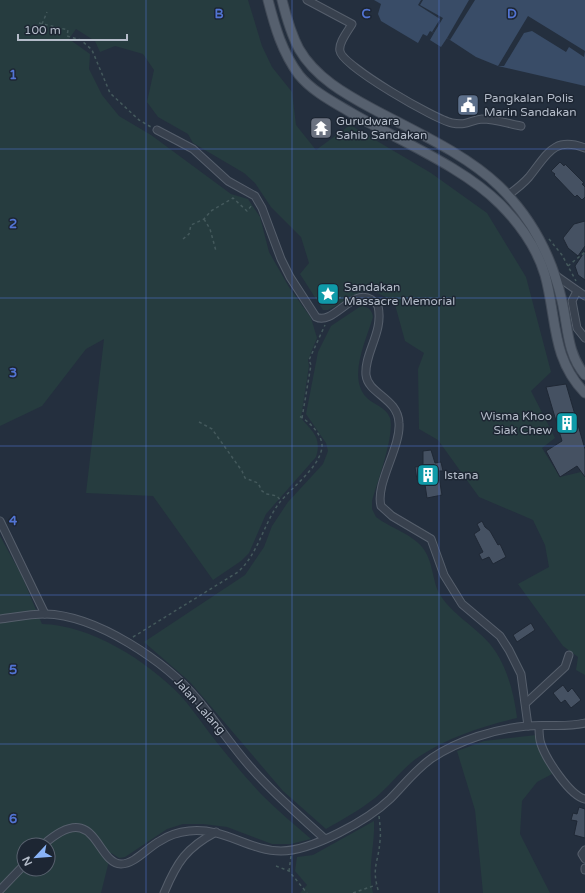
<svg xmlns="http://www.w3.org/2000/svg" width="585" height="893" font-family="'Varela Round',sans-serif">
<style>
.green{fill:#263c3f;fill-rule:evenodd}
.water{fill:#394c67}
.pier{fill:#242f3e}
.building{fill:#455162;stroke:#1f2835}
.lines{fill:none;stroke-linecap:round;stroke-linejoin:round}
.minor-casing{stroke:#565f6c;stroke-width:9}
.major-casing{stroke:#414a57;stroke-width:11}
.path{stroke:#44595c;stroke-width:1.5;stroke-dasharray:3 3;stroke-linecap:butt}
.minor{stroke:#38414e;stroke-width:7}
.major{stroke:#56606e;stroke-width:9}
.grid{fill:none;stroke:#5274d3;stroke-width:1;stroke-opacity:0.55}
.labels{text-anchor:middle;dominant-baseline:central;stroke-width:3;stroke-linejoin:round;paint-order:stroke}
.poi-label{font-size:12px;fill:#b4bcc9;stroke:#1d2633;text-anchor:start}
.street-label{font-size:12px;fill:#b4bcc9;stroke:#1d2633}
.grid-label{font-size:13px;text-anchor:middle;font-weight:bold;fill:#5274d3;stroke:#1d2633;stroke-width:3;stroke-linejoin:round;paint-order:stroke}
</style>
<rect width="100%" height="100%" fill="#242f3e"/>
<!-- green -->
<g class="green">
<path d="M0,0h248l14,46 10,21 20,25 4,33 20,25 34,-25 81,48 56,40 39,64 25,95 -20,19 24,47 -13,10 18,29 25,-6v204l-9,-5 2,-13 -15,-11 -45,-62 31,-17 -4,-22 -12,-25 -54,-23 -41,-57 -19,-11 -1,-60 6,-16 -19,-12 -11,-40 -23,-11 -10,2 -33,18h-5l-23,-36 9,-11 -8,-26 -30,-30 -16,-24 -11,-10 -51,-30 -5,-9 -30,-17 -11,-15 7,-32 -11,-16 -28,-8 -15,6 -5,-11 -19,-12 -7,10 21,15 -1,15 13,26 17,21 32,19 80,59 17,5 12,18 9,35 20,35 22,31 6,20 -9,22 1,6 -8,52c12,14 21,20 15,39l-50,57 -17,39 -8,8 -28,19 -60,-84 -67,-3 18,-154 -18,10 -44,57 -42,20z"/>
<path d="M361,306c8,1 11,4 12,11 -7,24 -26,61 -6,81 7,7 19,9 23,20 5,17 -13,65 -18,83v8l4,8c13,10 37,18 46,30 11,13 10,32 17,46 12,21 36,33 51,51 17,21 24,49 27,74 -34,8 -68,19 -97,38 -17,11 -29,29 -45,42 -15,12 -32,21 -49,31l-43,-38 -93,-109 -46,-40 101,-67 19,-28 8,-21 16,-24 35,-38 5,-13 -2,-8 -20,-29 12,-62 13,-26z"/>
<path d="M0,536l21,38 21,50c49,1 105,37 138,71 10,11 19,24 28,36 17,22 36,45 55,65 15,15 32,29 48,43l-20,5h-19l-45,-17 -24,-3h-20l-16,5 -42,28 -6,1 -8,-5 -10,40h-101zM24,845h24v24h-24z"/>
<path d="M536,735l16,39 -15,8 -15,19 -2,33 30,59h-67l-8,-83 -18,-59 27,-10z"/>
<path d="M374,821c1,26 -7,47 -1,72h-73l7,-8 -12,-14 2,-14 16,-2z"/>
</g>
<!-- water -->
<path class="water" d="M374,0h211v86l-87,-20 -22,-9 -29,-19 -6,9 -11,-7 4,-7 -4,-2 -3,5 -4,-2 -5,9 -37,-22 -3,-7 3,-10z"/>
<!-- pier -->
<g class="pier">
<path d="M421,0h2l-3,5 23,13 -9,15 -2,-1 8,-13 -22,-14z"/>
<path d="M469,0h6l-25,40 -3,-2z"/>
<path d="M528,16l57,35 -1,6 -15,-10 -3,5 -34,-21 -8,2 -20,33h-6z"/>
</g>
<!-- building -->
<g class="building">
<path d="M560,162l4,4 1,-2 19,19 -2,1 3,3v10l-3,3 -5,-5 -2,2 -21,-22 1,-1 -4,-3z"/>
<path d="M585,221v25l-7,10 -10,-8 -5,-10 11,-14z"/>
<path d="M585,251v29l-7,-5 -3,-9z"/>
<path d="M566,384l19,65v28l-8,-11 -17,11 -14,-26 16,-10 -16,-54z"/>
<path d="M431,450l4,13 6,-1 2,9h-5l4,24 -15,3 -3,-20 -7,2 -2,-13 8,-1v-15z"/>
<path d="M482,521l3,6 5,4 8,14 2,-1 6,13 -13,7 -4,-7 -7,3 -3,-6 4,-2 -9,-18 6,-4 -3,-6z"/>
<path d="M531,623l4,7 -18,12 -4,-7z"/>
<path d="M563,685l5,7 4,-4 9,12 -10,8 -6,-8 -4,3 -8,-10z"/>
<path d="M579,807l6,2v29l-11,-3 3,-14 -6,-1 2,-7 4,1z"/>
</g>
<g class="lines">
<!-- minor casing -->
<g class="minor-casing">
<g id="minor">
<path d="M307,0l45,24c-4,7 -14,19 -12,27 2,15 96,69 112,72 16,3 18,-3 30,-4 13,0 27,5 39,7"/>
<path d="M157,130l36,19 35,32 27,15 7,12 19,51 9,18 26,40c19,10 41,-39 62,-11 6,26 -14,47 -12,69 2,19 32,23 33,48 2,24 -24,61 -18,83l11,10 39,23 13,36 18,29 38,32 9,14 12,24 7,52"/>
<path d="M508,195c7,-5 15,-11 21,-18 18,-22 24,-41 56,-29"/>
<path d="M555,275l30,21"/>
<path d="M577,291l-5,10 5,27 8,10"/>
<path d="M0,521l45,93"/>
<path d="M0,619c15,-2 31,-5 45,-5 52,1 121,48 153,86 19,23 35,48 55,70 22,25 48,47 72,69"/>
<path d="M526,703l39,-36 4,-12"/>
<path d="M539,726c0,6 0,13 2,18 5,15 29,52 44,55"/>
<path d="M43,845c54,-48 52,18 78,19 14,0 27,-17 39,-23 9,-6 19,-9 29,-10 35,-4 60,20 92,20 31,0 87,-31 109,-52 14,-14 25,-29 42,-41 27,-18 63,-29 95,-32 20,-2 38,2 58,-3"/>
<path d="M585,850l-3,4 3,5"/>
<path d="M585,870v-2"/>
<path d="M0,890l24,-25"/>
<path d="M164,893c13,-31 22,-45 52,-61"/>
</g>
</g>
<!-- major casing -->
<g class="major-casing">
<g id="major">
<path d="M268,0c7,27 14,52 31,75 13,16 34,27 51,37 47,28 112,54 150,92 19,19 37,44 45,71 12,43 6,83 40,118"/>
<path d="M282,0c4,16 9,34 17,49 16,28 46,45 74,60 41,22 93,45 126,77 32,31 53,71 63,115 6,26 5,53 23,74"/>
</g>
</g>
<!-- path -->
<g class="path">
<path d="M39,23l29,7 -1,6 14,4 11,10 18,43 29,27 12,7"/>
<path d="M42,24l5,-12"/>
<path d="M204,219l6,10 6,22"/>
<path d="M183,239l6,-5 2,-9 13,-6 7,-8 22,-13 14,13 5,-6"/>
<path d="M549,239l13,16 14,26"/>
<path d="M568,266l17,-14"/>
<path d="M334,294l3,4 8,-1"/>
<path d="M302,418l9,-53 -2,-5 16,-35"/>
<path d="M199,422l13,7 30,42 3,7 13,5 4,8 5,3 10,2 4,5"/>
<path d="M133,637l105,-65c21,-19 25,-48 42,-70 12,-15 40,-35 42,-55 1,-12 -13,-26 -23,-31"/>
<path d="M379,816c1,9 2,17 1,25 -2,24 -9,26 -1,52"/>
<path d="M276,866l13,5 18,22"/>
<path d="M289,871l2,-15"/>
<path d="M353,893l23,-8"/>
</g>
<!-- minor -->
<use href="#minor" class="minor"/>
<!-- major -->
<use href="#major" class="major"/>
</g>
<!-- grid -->
<path class="grid" d="M146,0v893M292,0v893M439,0v893M0,149h585M0,298h585M0,446h585M0,595h585M0,744h585"/>
<!-- icons -->
<defs>
<g id="civic-square" transform="scale(1.15)"><rect x="-9" y="-9" width="18" height="18" rx="4" fill="#5c6f8a" stroke="#1d2633"/><path d="M-.6-6.5H3V-4.5H.6V-3L4-1V1h2V6H-6V1h2V-1L-.6-3ZM-1.2 2.5V6h2.4V2.5Z" fill="#fff"/></g>
<g id="temple-square" transform="scale(1.15)"><rect x="-9" y="-9" width="18" height="18" rx="4" fill="#6b7280" stroke="#1d2633"/><path d="M0-6L5-2H3V0L6.5 2.5H4V6H1.5V3h-3V6H-4V2.5H-6.5L-3 0V-2H-5Z" fill="#fff"/></g>
<g id="sight-square" transform="scale(1.15)"><rect x="-9" y="-9" width="18" height="18" rx="4" fill="#0f9aa8" stroke="#1d2633"/><path d="M0-6L1.8-2.2L6-1.7L2.9 1.2L3.7 5.4L0 3.3L-3.7 5.4L-2.9 1.2L-6-1.7L-1.8-2.2Z" fill="#fff"/></g>
<g id="building-square" transform="scale(1.15)"><rect x="-9" y="-9" width="18" height="18" rx="4" fill="#0f9aa8" stroke="#1d2633"/><path d="M-4-6H4V6H1V3H-1V6H-4ZM-2.5-4.3h1.7v1.8h-1.7ZM.8-4.3h1.7v1.8H.8ZM-2.5-1h1.7V.8h-1.7ZM.8-1h1.7V.8H.8Z" fill="#fff"/></g>
</defs>
<g fill-rule="evenodd">
<use href="#civic-square" x="468" y="105"/>
<use href="#temple-square" x="321" y="128"/>
<use href="#sight-square" x="328" y="294"/>
<use href="#building-square" x="567" y="423"/>
<use href="#building-square" x="428" y="475"/>
</g>
<g class="labels">
<!-- poi labels -->
<g class="poi-label">
<text x="484" y="98">Pangkalan Polis<tspan x="484" dy="14">Marin Sandakan</tspan></text>
<text x="336" y="121">Gurudwara<tspan x="336" dy="14">Sahib Sandakan</tspan></text>
<text x="344" y="287">Sandakan<tspan x="344" dy="14">Massacre Memorial</tspan></text>
<text x="552" y="416" text-anchor="end">Wisma Khoo<tspan x="552" dy="14">Siak Chew</tspan></text>
<text x="444" y="475">Istana</text>
</g>
<!-- street labels -->
<g class="street-label">
<text transform="translate(200 706) rotate(49)">Jalan Lalang</text>
</g>
</g>
<g class="grid-label">
<text x="219" y="18">B</text>
<text x="366" y="18">C</text>
<text x="512" y="18">D</text>
<text x="13" y="79">1</text>
<text x="13" y="228">2</text>
<text x="13" y="377">3</text>
<text x="13" y="525">4</text>
<text x="13" y="674">5</text>
<text x="13" y="823">6</text>
</g>
<!-- north arrow -->
<g transform="translate(36 857) rotate(244)"><circle r="19" fill="#1d2633" stroke="#59626f"/>
<path d="M0-3L7 15L0 10L-7 15Z" fill="#8ab4f8"/>
<text y="-6" font-size="11" font-weight="bold" text-anchor="middle" fill="#b4bcc9">N</text>
</g>
<!-- scale -->
<path d="M18 34v6h109v-6" fill="none" stroke="#b4bcc9" stroke-width="2"/>
<text x="24" y="34" font-size="12" fill="#b4bcc9" stroke="#1d2633" stroke-width="3" paint-order="stroke">100 m</text>
</svg>
